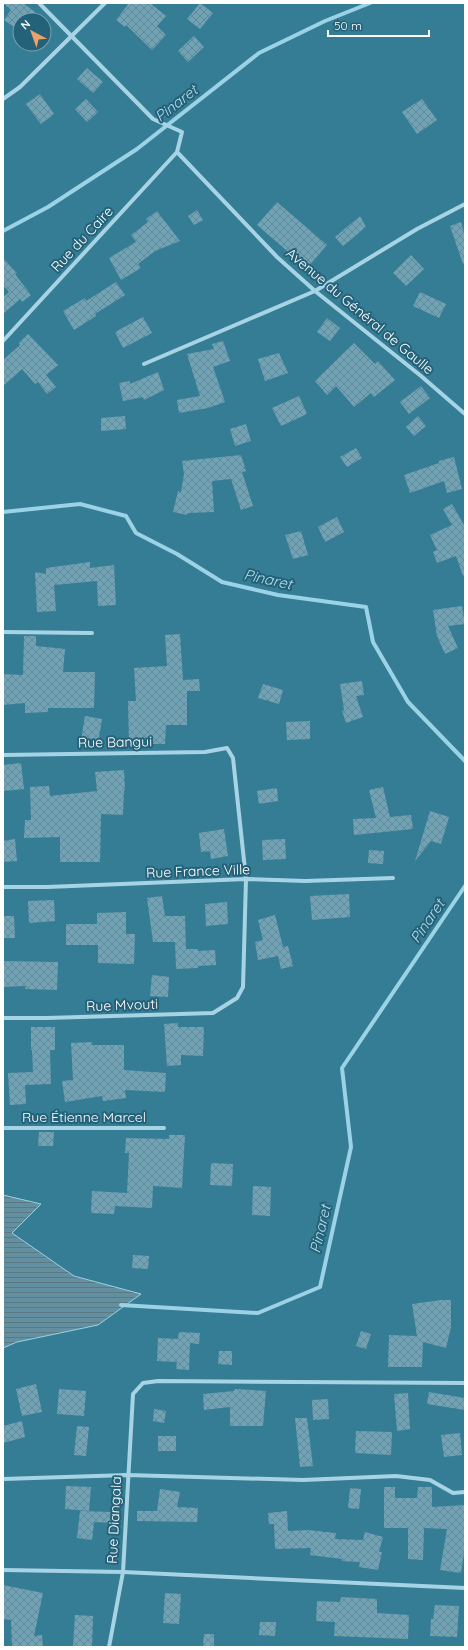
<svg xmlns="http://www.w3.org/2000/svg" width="468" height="1650" font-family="Quicksand,sans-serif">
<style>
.green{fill:#357c95;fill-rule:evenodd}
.water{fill:url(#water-rules);stroke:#9bd2e5}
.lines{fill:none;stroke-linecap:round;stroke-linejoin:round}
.stream{stroke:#9bd2e5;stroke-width:4}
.building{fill:url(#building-cross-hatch)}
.street{stroke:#a6d4e4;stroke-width:4}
.labels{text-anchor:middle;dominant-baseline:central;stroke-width:4;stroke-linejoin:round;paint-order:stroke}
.street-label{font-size:14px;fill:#fff;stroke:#246279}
.water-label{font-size:15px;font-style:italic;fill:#b1ddec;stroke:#246279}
</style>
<defs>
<pattern id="water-rules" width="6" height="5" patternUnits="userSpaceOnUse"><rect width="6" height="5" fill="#6390a0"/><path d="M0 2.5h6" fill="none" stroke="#5b7883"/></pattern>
<pattern id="building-cross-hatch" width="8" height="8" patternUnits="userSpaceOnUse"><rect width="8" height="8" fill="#71a3b6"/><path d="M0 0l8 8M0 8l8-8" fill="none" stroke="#668996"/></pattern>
</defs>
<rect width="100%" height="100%" fill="#246279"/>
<!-- green -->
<path class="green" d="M3,3h462v1644h-462zM20,20h24v24h-24z"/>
<!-- water -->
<path class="water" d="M3,1195l38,9 -29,29 62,43 67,18 -43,31 -81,17 -14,6z"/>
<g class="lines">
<!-- stream -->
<g class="stream">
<path d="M3,231l45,-24 89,-58 122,-96 66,-32 45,-18"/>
<path d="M3,512l77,-8 46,12 10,17 41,21 45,28 56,13 88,12 7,35 35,60 57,59"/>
<path d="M121,1305l137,8 62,-26 31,-140 -9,-79 123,-182"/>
</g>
</g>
<!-- building -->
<g class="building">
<path d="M3,3h20l12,9 -6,8h-9v11l-16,-11 7,-10z"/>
<path d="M129,3h21l16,13 -9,10 9,9 -14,15 -26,-25 -1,2 -9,-7z"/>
<path d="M200,3l13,10 -13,16 -13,-10z"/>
<path d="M194,36l10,11 -16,15 -10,-11z"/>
<path d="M87,68l16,14 -10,11 -16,-14z"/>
<path d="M40,94l14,20 -13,10 -15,-20z"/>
<path d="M86,99l12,13 -11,10 -12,-13z"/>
<path d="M422,99l15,21 -20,14 -15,-22z"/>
<path d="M277,202l50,43 -20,23 -50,-43z"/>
<path d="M197,210l6,10 -9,5 -6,-9z"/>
<path d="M157,211l23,30 -25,10 -17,13 3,4 -20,12 -12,-22 27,-16 -5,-7 17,-13 -2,-3z"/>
<path d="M360,216l6,11 -23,19 -8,-9z"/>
<path d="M461,222l4,14v28h-2l-13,-38z"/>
<path d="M411,255l13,14 -18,17 -13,-13z"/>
<path d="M3,258l14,15 -2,1 16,21 -9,7 -2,-3 -17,15v-17l6,-5 -6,-7z"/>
<path d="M116,282l9,13 -30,19 1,2 -22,14 -11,-19 22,-13 1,3z"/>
<path d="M420,292l26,12 -7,14 -26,-12z"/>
<path d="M143,317l9,16 -29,15 -8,-16z"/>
<path d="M327,318l13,10 -10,13 -13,-9z"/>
<path d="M28,334l30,31 -12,10 10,12 -9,7 -9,-12 -3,2 -13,-15 -19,17v-26l17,-15 -1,-2z"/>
<path d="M223,341l7,20 -17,6 12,35 -17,6 -29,5 -2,-13 23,-4 -13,-42 27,-5 -2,-5z"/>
<path d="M354,343l21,21 3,-3 17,19 -21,17 -3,-4 -17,14 -18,-21 -9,9 -12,-14z"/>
<path d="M279,353l9,20 -23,8 -7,-22z"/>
<path d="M158,372l6,18 -20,10 -1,-3 -20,4 -4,-18 11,-2v3z"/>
<path d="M421,386l9,12 -21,16 -9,-12z"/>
<path d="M299,396l8,18 -26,12 -9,-18z"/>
<path d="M125,416l1,13 -25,2v-13z"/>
<path d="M418,416l8,10 -12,10 -8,-9z"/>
<path d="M246,424l5,17 -16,5 -5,-17z"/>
<path d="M356,448l6,10 -15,9 -7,-10z"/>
<path d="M241,455l5,16 -4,1 11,34 -12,4 -10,-31 -19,2 2,31 -26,1 -1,2 -14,-3 5,-21 3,1 3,-18 -2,-13z"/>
<path d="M454,457l8,32 -15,4 -3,-12 -34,12 -6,-18 35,-12v-2z"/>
<path d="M452,504l13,23v48l-2,1 -7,-20 -19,7 -4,-11 4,-2 -7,-15 22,-10 -9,-16z"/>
<path d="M337,517l7,15 -19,10 -7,-15z"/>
<path d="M301,531l7,24 -15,4 -8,-24z"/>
<path d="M90,562v6l24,-3 2,40 -18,1 -1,-25 -43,4 2,26 -19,1 -2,-40 11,2v-6z"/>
<path d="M462,606l3,18 -17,2 10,22 -13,6 -8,-18 -4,-26z"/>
<path d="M180,634l3,46 16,-1 1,12h-13v34h-21l-1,19h-36l-1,-43h8l-2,-33 33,-2 -2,-31z"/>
<path d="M24,636h12v10l29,3 -2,23h32l-1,36h-46v4l-23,1v-10l-22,2v-31l20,1z"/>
<path d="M362,681l2,14 -8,1 7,21 -17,6 -4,-12 2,-1 -4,-26z"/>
<path d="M263,684l20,6 -4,14 -21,-6z"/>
<path d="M85,716l17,3 -4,24 -17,-3z"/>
<path d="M310,721v18l-23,1 -1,-18z"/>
<path d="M21,763l3,26 -21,2v-26z"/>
<path d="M124,770l1,20h-1l-1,25 -22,-1 -1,48h-40v-25l-36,1 1,-18h6l-1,-33 19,-1 1,10 47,-5 -2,-19z"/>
<path d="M383,787l7,30 21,-2 2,14 -59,6 -1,-16 23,-1 -7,-28z"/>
<path d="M277,788l1,13 -19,3 -2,-13z"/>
<path d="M430,811l19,6 -8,27 -10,-3 -16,20z"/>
<path d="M224,829l4,27 -17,3 -1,-8 -9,1 -2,-19z"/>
<path d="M15,839l2,22 -14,1v-21z"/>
<path d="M285,839l1,20 -23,1 -1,-20z"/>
<path d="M369,850l15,1 -1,13 -15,-1z"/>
<path d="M349,894l1,23 -38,3 -2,-24z"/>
<path d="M162,896l3,20h20l1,33h12v2l17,-1 1,15 -18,1v2l-22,1 -1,-27h-22l-6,-44z"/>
<path d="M54,900l1,21 -26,2 -1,-22z"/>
<path d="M227,902l1,22 -22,2 -1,-22z"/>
<path d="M126,912v22h9l-1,30 -36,-1v-18h-32v-21h31v-11z"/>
<path d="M275,915l8,32 5,-1 5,20 -12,3 -3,-13 -20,4 -3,-18 8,-2 -5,-20z"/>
<path d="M3,916h11l1,22h-12z"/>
<path d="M3,961l55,1 -1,28 -32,-1 1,-3 -23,1z"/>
<path d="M152,975l17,2 -1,20 -18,-1z"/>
<path d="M178,1023v4h26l-1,29 -22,-1v10l-14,1 -3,-42z"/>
<path d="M31,1027h24v23h-5l1,34 -26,1 1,19 -16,1 -2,-32 25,-1 -1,-22h-1z"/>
<path d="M92,1042v3h32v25l42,3 -1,19 -40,-2 1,8 -23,3 -1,-5 -37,6 -3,-21 11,-1 -2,-37z"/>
<path d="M39,1132h15l-1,14h-15z"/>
<path d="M169,1135h16l-3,53 -29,-2 -1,22 -37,-2 -1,8 -23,-1 1,-22 35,2 2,-40h-4l1,-15 43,1z"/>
<path d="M211,1163l22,1 -1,22 -22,-1z"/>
<path d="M253,1186l18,1 -1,29 -18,-1z"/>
<path d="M133,1255l16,1 -1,13 -16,-1z"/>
<path d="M441,1300h10v27l-5,21 -23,-6 -1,25h-34l1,-32 28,1 -5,-32z"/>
<path d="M361,1331l10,3 -5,15 -10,-3z"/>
<path d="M179,1332l21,1 -1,11 -9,-1 -1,27 -13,-1 1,-7 -20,-1 1,-23 20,1z"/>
<path d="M219,1351h13v14l-14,-1z"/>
<path d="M36,1384l6,28 -20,4 -6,-27z"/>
<path d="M59,1389l27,2 -2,25 -27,-2z"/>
<path d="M235,1389l31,2 -3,35h-33v-19l-26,3 -1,-16 31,-3z"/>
<path d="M429,1392l36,6v12l-38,-6z"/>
<path d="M408,1393l2,36 -13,2 -3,-37z"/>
<path d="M328,1399l1,20 -16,1 -1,-20z"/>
<path d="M154,1409l12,2 -2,12 -11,-2z"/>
<path d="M295,1418h12l6,48 -13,1z"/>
<path d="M22,1421l3,16 -22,6v-17z"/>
<path d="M77,1426l12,1 -3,29 -12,-1z"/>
<path d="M356,1431l36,1 -1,23 -36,-2z"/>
<path d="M460,1433l2,22 -18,2 -3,-22z"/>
<rect x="158" y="1436" width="18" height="15"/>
<path d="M66,1486l25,1 -2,24 -24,-2z"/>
<path d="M384,1487h11v11h22l1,-11h14v20l33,-2v41l-4,27 -21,-3 7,-41 -23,-1 -1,32 -15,-1v-31h-24z"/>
<path d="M350,1488l11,1 -2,20 -11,-1z"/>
<path d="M160,1489l20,3 -3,15 21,1 -1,14 -60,-1v-10h20z"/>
<path d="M80,1511l32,1 -1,11 -17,-1 -2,18 -15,-2z"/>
<path d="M287,1511l1,20 20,-1 28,3 -1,6 28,1 2,-8 18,5 -4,15h3l-4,18 -19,-3 1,-5 -18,-1v-2l-32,-4 1,-7 -36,1 -1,-25h-5l-1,-11z"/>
<path d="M3,1585l40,8 -9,43 8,-1 1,12h-31l-1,-27 -8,-1z"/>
<path d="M165,1593l16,1 -2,30 -16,-1z"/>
<path d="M341,1597l36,2v14l32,2 -1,24 -74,-3 1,-14 -19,-1 1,-20 23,1z"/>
<path d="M435,1605l24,1 -2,31 -27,-1 1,-17h2z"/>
<path d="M75,1615l18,1 -1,31h-19z"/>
<path d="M260,1622h16l-1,14 -16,-1z"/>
<path d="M204,1634h10v13h-11z"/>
</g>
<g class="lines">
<!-- street -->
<g class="street">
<path d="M39,3l114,116 29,13 -5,20 100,105 38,34 106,85 44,38"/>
<path d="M3,99l17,-12 85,-84"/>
<path d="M3,341l174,-189"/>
<path d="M144,364l171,-73 102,-62 48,-25"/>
<path d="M3,632l89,1"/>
<path d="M3,755l202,-3 22,-4 6,10 13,121 -3,108 -6,11 -24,15 -166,5h-44"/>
<path d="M3,887h44l199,-8 59,2 88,-3"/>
<path d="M3,1128h161"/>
<path d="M3,1479l124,-4 176,5 93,-4 34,4 23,13 12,-1"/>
<path d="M3,1570l120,2 342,16"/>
<path d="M109,1647l14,-75 10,-178 10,-11 15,-2 307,2"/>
</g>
</g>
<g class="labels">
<!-- street labels -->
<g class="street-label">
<text transform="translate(82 239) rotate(-47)">Rue du Caire</text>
<text transform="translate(360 311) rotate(40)">Avenue du Général de Gaulle</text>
<text transform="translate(115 742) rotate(-1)">Rue Bangui</text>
<text transform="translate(198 871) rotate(-2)">Rue France Ville</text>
<text transform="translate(122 1005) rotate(-2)">Rue Mvouti</text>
<text x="84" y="1117">Rue Étienne Marcel</text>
<text transform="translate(114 1520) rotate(-87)">Rue Diangala</text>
</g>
<!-- water labels -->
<g class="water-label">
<text transform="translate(176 103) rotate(-38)">Pinaret</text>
<text transform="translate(268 579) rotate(12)">Pinaret</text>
<text transform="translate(427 921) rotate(-56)">Pinaret</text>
<text transform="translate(320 1229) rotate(-77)">Pinaret</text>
</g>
</g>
<!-- border -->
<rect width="468" height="1650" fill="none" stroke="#ffffff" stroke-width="8"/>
<!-- north arrow -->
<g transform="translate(32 32) rotate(319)"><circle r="19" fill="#246279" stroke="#7ca1af"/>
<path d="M0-3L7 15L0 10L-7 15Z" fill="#eea26a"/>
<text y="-6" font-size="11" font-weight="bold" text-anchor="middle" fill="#ffffff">N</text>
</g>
<!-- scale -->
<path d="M328 30v6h101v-6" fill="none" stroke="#ffffff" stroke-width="2"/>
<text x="334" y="30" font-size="12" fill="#ffffff" stroke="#246279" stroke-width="3" paint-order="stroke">50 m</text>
</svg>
